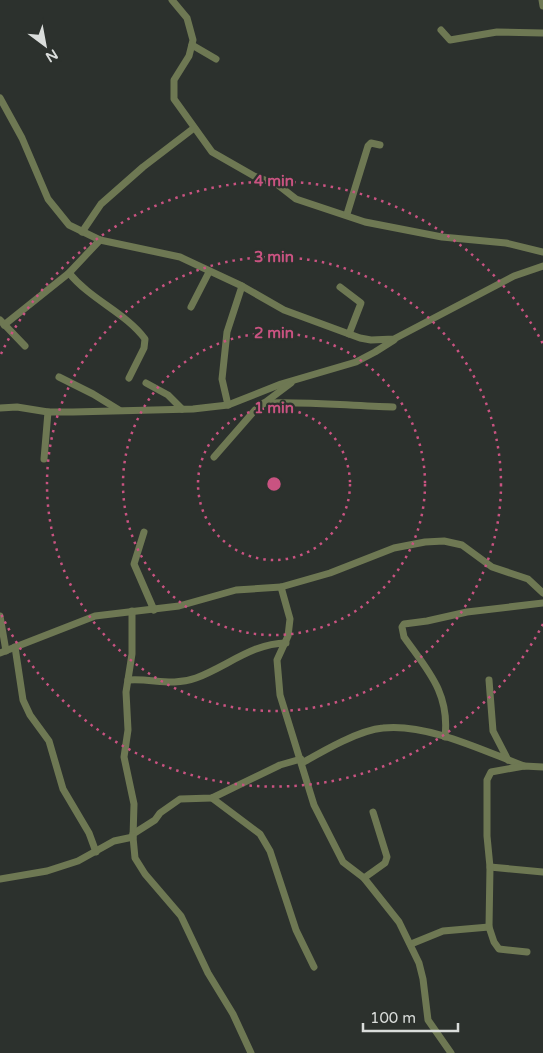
<svg xmlns="http://www.w3.org/2000/svg" width="543" height="1053" font-family="'Varela Round',sans-serif">
<style>
.lines{fill:none;stroke-linecap:round;stroke-linejoin:round}
.minor{stroke:#6e7853;stroke-width:7}
.ring{fill:none;stroke:#c95381;stroke-width:2.5;stroke-dasharray:2.5 5}
.centre{fill:#c95381;stroke:#2c312d;stroke-width:2.5}
.ring-label{font-size:15px;text-anchor:middle;font-weight:bold;fill:#c95381;stroke:#2c312d;stroke-width:4.5;stroke-linejoin:round;paint-order:stroke}
</style>
<rect width="100%" height="100%" fill="#2c312d"/>
<g class="lines">
<!-- minor -->
<g class="minor">
<path d="M172,0l15,18 6,22 -4,16 -15,24v19l38,53 42,24 24,9 18,14 69,23 77,15 64,6 37,9"/>
<path d="M542,0l1,6"/>
<path d="M441,30l9,10 47,-8 46,1"/>
<path d="M192,45l24,14"/>
<path d="M0,98l22,40 26,61 21,26 31,15 80,17 62,29 42,24 76,28 11,2 23,-1 120,-63 29,-10"/>
<path d="M347,214l21,-68 3,-3 9,2"/>
<path d="M82,232l19,-28 42,-37 51,-39"/>
<path d="M69,273c22,27 57,40 76,66l-1,9 -15,30"/>
<path d="M340,287l21,16 -12,31"/>
<path d="M191,307l18,-35"/>
<path d="M0,320l25,26"/>
<path d="M4,325l65,-52 31,-33"/>
<path d="M59,377l34,17 26,16"/>
<path d="M146,383l22,12 14,14"/>
<path d="M264,403c43,-2 86,3 129,4"/>
<path d="M228,405l-6,-26 5,-47 15,-46"/>
<path d="M0,408l17,-1 31,5h25l120,-3 35,-4 53,-21 75,-22 19,-10 19,-12"/>
<path d="M214,457l41,-47 36,-27"/>
<path d="M44,459l4,-47"/>
<path d="M144,532l-10,32 20,46"/>
<path d="M281,587l9,32 -2,17 -11,24 3,35 34,110 29,57 21,16 35,44 20,41 4,16 5,41 23,33"/>
<path d="M132,611v43l-6,38 2,38 -4,27 10,47 -1,33 2,21 10,16 36,42 27,57 25,41 18,39"/>
<path d="M0,616l6,35"/>
<path d="M15,647l8,53 7,15 19,26 14,48 26,44 7,19"/>
<path d="M0,653l95,-37 84,-10 57,-16 45,-3 49,-14 64,-25 31,-6 19,-1 18,4 30,22 36,12 15,14"/>
<path d="M128,680c25,-2 43,7 68,-2 30,-11 57,-35 90,-35"/>
<path d="M489,680l4,51 15,29"/>
<path d="M445,737c5,-44 -17,-66 -41,-100l-2,-10 2,-3 23,-3 40,-9 76,-9"/>
<path d="M302,763c21,-12 57,-33 81,-35 44,-5 101,23 141,38"/>
<path d="M212,798l48,36 10,17 26,79 18,37"/>
<path d="M133,834l22,-14 5,-7 20,-14 32,-1 68,-33 21,-6"/>
<path d="M490,867l53,5"/>
<path d="M364,878l21,-15 2,-6 -14,-45"/>
<path d="M0,879l47,-8 31,-10 36,-20 19,-4"/>
<path d="M411,944l32,-13 46,-4"/>
<path d="M527,952l-28,-3 -5,-7 -5,-15 1,-60 -3,-31v-56l4,-8 33,-6 19,1"/>
</g>
</g>
<!-- distance rings -->
<g class="ring">
<circle cx="274" cy="484" r="76"/>
<circle cx="274" cy="484" r="151"/>
<circle cx="274" cy="484" r="227"/>
<path d="M543 624A303 303 0 0 1 1 614M1 354A303 303 0 0 1 543 344"/>
</g>
<circle cx="274" cy="484" r="8" class="centre"/>
<g class="ring-label">
<text x="274" y="186">4 min</text>
<text x="274" y="262">3 min</text>
<text x="274" y="338">2 min</text>
<text x="274" y="413">1 min</text>
</g>
<!-- north arrow -->
<g transform="translate(45 45) rotate(148)" stroke="#2c312d" stroke-width="4" paint-order="stroke">
<path d="M0-4L9 19L0 12L-9 19Z" fill="#dadddb"/>
<text y="-8" font-size="14" font-weight="bold" text-anchor="middle" fill="#dadddb">N</text>
</g>
<!-- scale -->
<path d="M363 1023v8h95v-8" fill="none" stroke="#dadddb" stroke-width="2.5"/>
<text x="370" y="1023" font-size="15" fill="#dadddb" stroke="#2c312d" stroke-width="4" paint-order="stroke">100 m</text>
</svg>
